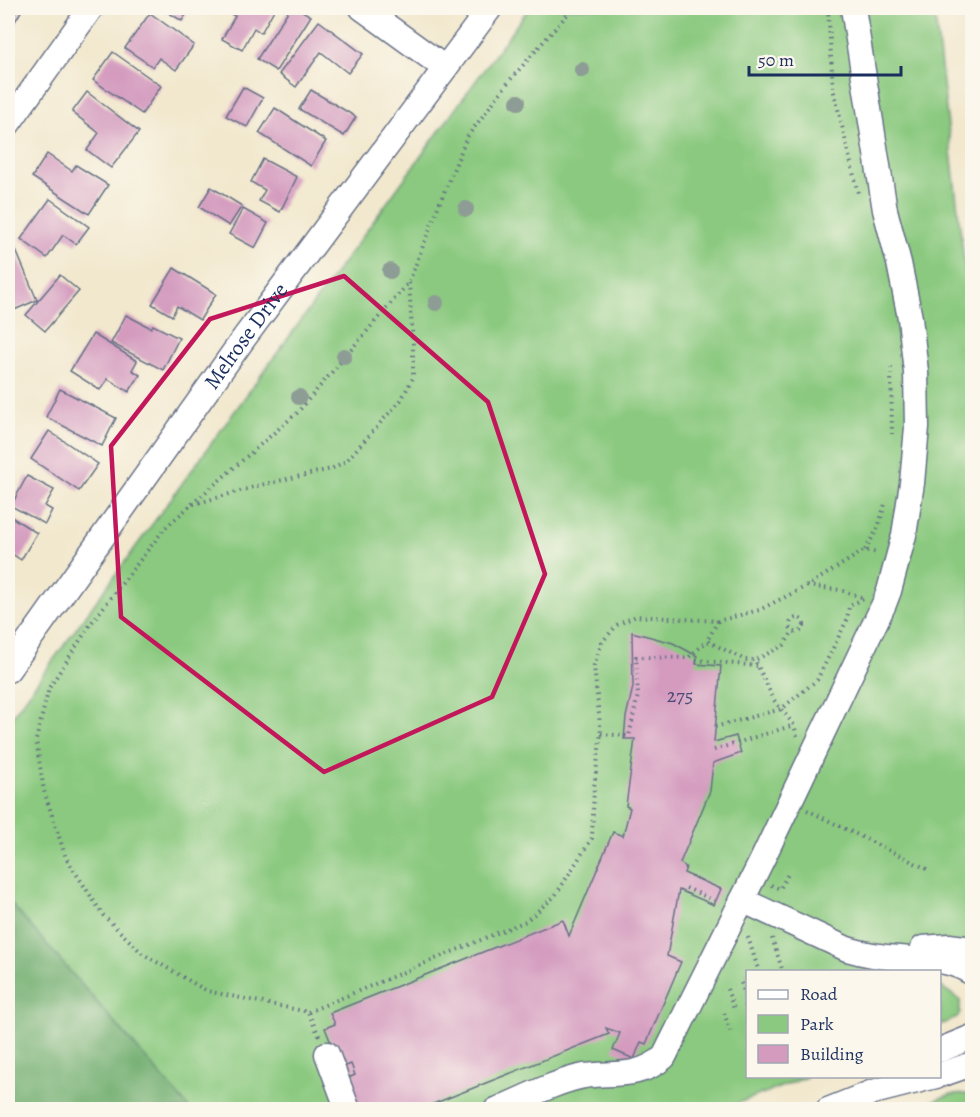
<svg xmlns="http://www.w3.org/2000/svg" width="980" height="1117" font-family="Alegreya,serif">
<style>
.green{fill:#8ac97f;stroke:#527c6e;stroke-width:1.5}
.forest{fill:#6fad6e;stroke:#456e66;stroke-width:1.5}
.building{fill:#d49bbf}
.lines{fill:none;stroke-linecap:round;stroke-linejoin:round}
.minor-casing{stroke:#667085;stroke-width:27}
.path{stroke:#667085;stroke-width:4;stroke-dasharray:1.5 4.5;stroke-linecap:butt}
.minor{stroke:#fff;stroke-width:24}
.tree{fill:#8e9c96}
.marked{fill:none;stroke:#c2185b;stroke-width:4.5;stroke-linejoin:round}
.labels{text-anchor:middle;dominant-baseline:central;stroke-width:4.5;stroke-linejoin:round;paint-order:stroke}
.number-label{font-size:20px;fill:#494a76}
.street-label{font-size:22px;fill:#1b2f5e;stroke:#fbf7ec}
</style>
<rect width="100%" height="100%" fill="#fbf7ec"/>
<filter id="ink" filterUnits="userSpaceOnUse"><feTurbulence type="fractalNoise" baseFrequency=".0167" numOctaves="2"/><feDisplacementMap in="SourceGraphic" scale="12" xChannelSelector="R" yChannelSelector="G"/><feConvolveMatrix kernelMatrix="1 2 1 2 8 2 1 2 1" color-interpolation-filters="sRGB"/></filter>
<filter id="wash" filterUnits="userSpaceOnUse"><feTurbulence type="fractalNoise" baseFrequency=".008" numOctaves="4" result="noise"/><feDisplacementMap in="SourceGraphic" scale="24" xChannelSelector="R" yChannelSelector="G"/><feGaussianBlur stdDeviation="1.35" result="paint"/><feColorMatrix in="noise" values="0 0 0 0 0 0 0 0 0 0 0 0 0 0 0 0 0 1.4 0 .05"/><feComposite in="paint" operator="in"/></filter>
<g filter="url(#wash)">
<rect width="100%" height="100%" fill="#f2e8ce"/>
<!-- green -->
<g class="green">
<path d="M529,8h405l38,320v622l-54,21 -170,1v104l59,1 -85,32 -714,1v-388z"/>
<path d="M940,986l20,14v12l-3,6 -17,7z"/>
<path d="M951,1094h21v15h-60z"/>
</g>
<!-- forest -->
<path class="forest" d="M8,900l182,209h-182z"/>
<g id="blocks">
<!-- building -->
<g class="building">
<path d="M8,8h15l-13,22 -2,-2z"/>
<path d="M161,8h29l-8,13z"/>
<path d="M219,8h56l-14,25 -7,-5 -12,22 -20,-11 13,-23z"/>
<path d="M290,8h7l14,8 -35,55 -19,-12z"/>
<path d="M150,13l44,32 -18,25 -17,-12 -6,9 -28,-19z"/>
<path d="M319,21l44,33 -15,19 -27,-21 -25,35 -17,-13z"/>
<path d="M113,52l48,34 -19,28 -49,-34z"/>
<path d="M243,87l20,11 -16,29 -21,-11z"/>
<path d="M311,90l45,27 -12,19 -45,-27z"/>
<path d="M87,92l52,40 -28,36 -24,-18 12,-17 -27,-21z"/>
<path d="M275,108l51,33 -15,25 -52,-33z"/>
<path d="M47,154l25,17 4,-6 32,20 -19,29 -57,-37z"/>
<path d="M263,159l34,18 -17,35 -21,-11 6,-11 -14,-8z"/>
<path d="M211,187l31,19 -13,20 -30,-19z"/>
<path d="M50,199l39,28 -13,17 -13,-9 -16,23 -26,-19z"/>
<path d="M243,209l25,14 -13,25 -26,-14z"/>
<path d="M15,248l22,52 -25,11 -4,-10v-50z"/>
<path d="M174,268l42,26 -16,26 -23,-14 -5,10 -20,-12z"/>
<path d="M60,275l19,16 -34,40 -19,-16z"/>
<path d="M126,315l25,13 2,-3 26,13 -16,32 -52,-27z"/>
<path d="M93,334l44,27 -5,9 8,5 -11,17 -21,-13 -8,11 -30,-19z"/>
<path d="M60,389l56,29 -14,28 -56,-29z"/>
<path d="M49,431l49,33 -19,27 -48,-32z"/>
<path d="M27,476l27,14 -9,16 7,4 -7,14 -34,-18z"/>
<path d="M8,515l29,18 -16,27 -13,-9z"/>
<path d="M632,632l41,11 24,13 -1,8 25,2 -7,76 22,-6 5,17 -28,10 -3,28 -30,72 6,4 -2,6 37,16 -7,16 -35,-15 -12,66 14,6 -35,82 -5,-2 -7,17 -21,-9 7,-17 -14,-5 3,6 -191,76h-60l-12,-31 9,-4 -4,-11 -10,4 -16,-40 10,-4 -5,-11 233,-93 6,16 44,-104 10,4 7,-28 -4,-2 9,-67h-11l2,-22 7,-30z"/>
</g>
</g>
</g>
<g filter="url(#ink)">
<use href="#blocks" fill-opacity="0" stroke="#667085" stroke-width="1.5"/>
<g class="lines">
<!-- minor casing -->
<g class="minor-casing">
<g id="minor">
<path d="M362,8l83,60"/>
<path d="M8,124l83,-116"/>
<path id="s1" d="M8,670l236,-332 246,-330"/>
<path d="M742,900l105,49c17,5 34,8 52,9 27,3 48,-1 73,15"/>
<path d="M923,948l26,-2 23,3"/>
<path d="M940,1050l32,-13"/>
<path d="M327,1054l21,56"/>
<path d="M940,1075l32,-11"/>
<path d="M496,1110c26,-11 61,-29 88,-34 29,-4 54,3 80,-19l99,-199 121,-254 5,-13 15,-56 8,-52 5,-56 -1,-55 -6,-54 -11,-55 -14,-53 -32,-202"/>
<path d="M828,1110l45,-18 63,-16"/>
</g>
</g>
<!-- path -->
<g class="path">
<path d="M828,8l5,80 25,105"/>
<path d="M891,367l1,67"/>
<path d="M192,504l105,-91 112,-131 31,-80 27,-65 43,-57 63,-72"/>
<path d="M865,550l13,-22 7,-24"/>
<path d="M807,586l33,4 25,8"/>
<circle cx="797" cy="625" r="7"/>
<path d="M718,621l-11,20 38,19h10"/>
<path d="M696,660l61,6"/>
<path d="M715,727l66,-18 -7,-9 -19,-40 29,-15 9,-14"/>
<path d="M601,734l28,2 9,-41 -2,-38 52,1 19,-17"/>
<path d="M797,736l-3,-11 -13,-16 36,-29 30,-60 2,-14 14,-7"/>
<path d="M714,750l80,-25"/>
<path d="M807,810l120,59"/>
<path d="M771,885l9,4 9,-17"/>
<path d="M686,888l32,14"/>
<path d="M748,937l11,35"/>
<path d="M772,938l11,34"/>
<path d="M741,983l7,19"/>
<path d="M727,989l7,20"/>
<path d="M745,1005l3,5"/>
<path d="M308,1012l218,-91 29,-25 37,-58 2,-51 7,-53 -7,-68 8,-24 15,-17 19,-9 82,5 41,-11 48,-24 58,-36 13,3"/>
<path d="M724,1013l8,22"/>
<path d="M319,1036l-11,-24 -101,-21 -64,-37 -40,-39 -37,-57 -22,-67 -8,-51 13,-52 43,-66 73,-94 26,-23 70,-20 70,-16 15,-8 55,-61 12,-22v-33l-4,-63"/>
</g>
<!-- minor -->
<use href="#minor" class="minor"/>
</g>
<!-- trees -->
<g class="tree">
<circle cx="582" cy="70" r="8"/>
<circle cx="518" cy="102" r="8"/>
<circle cx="466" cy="209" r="8"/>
<circle cx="390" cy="271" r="8"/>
<circle cx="436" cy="303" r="8"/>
<circle cx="344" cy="356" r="8"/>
<circle cx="299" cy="397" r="8"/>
</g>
</g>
<!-- marked area -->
<path class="marked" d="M344,276l144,126 57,172 -53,123 -168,75 -203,-155 -10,-171 99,-127z"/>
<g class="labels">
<!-- number labels -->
<g class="number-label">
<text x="680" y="695">275</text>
</g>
<!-- street labels -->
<g class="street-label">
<text stroke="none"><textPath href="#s1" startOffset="410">Melrose Drive</textPath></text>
</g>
</g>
<!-- margin -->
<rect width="980" height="1117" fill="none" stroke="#fbf7ec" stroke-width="30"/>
<!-- legend -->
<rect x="746" y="970" width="195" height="108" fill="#fbf7ec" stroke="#a1a7b3" stroke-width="1.5"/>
<rect x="758" y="990" width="30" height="9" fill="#ffffff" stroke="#a1a7b3" stroke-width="1.5"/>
<text x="800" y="1000" font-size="18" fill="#1b2f5e">Road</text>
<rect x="758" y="1015" width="30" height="18" fill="#8ac97f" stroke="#a1a7b3" stroke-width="1.5"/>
<text x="800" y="1030" font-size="18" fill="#1b2f5e">Park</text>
<rect x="758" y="1045" width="30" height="18" fill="#d49bbf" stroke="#a1a7b3" stroke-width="1.5"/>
<text x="800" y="1060" font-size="18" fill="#1b2f5e">Building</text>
<!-- scale -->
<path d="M749 66v9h152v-9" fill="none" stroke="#1b2f5e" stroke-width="3"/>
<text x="758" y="66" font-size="18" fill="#1b2f5e" stroke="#fbf7ec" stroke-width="4.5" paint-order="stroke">50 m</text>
</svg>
